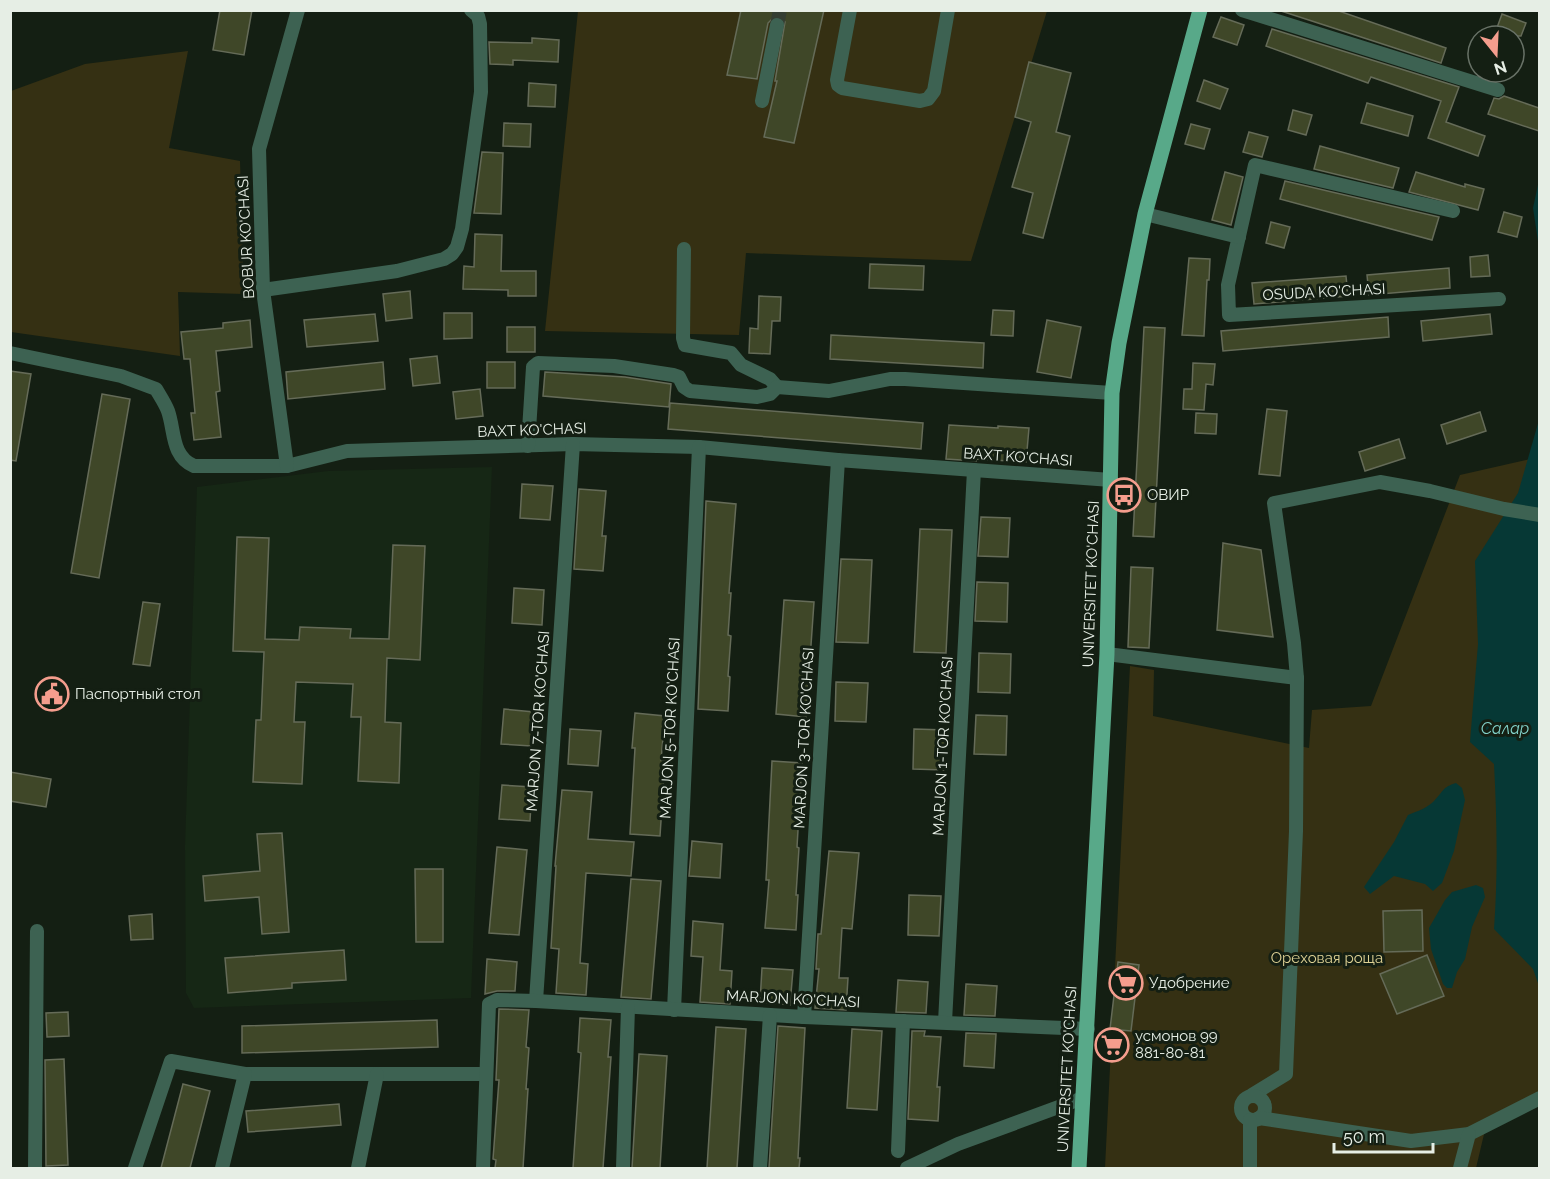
<svg xmlns="http://www.w3.org/2000/svg" width="1550" height="1179" font-family="Raleway,sans-serif">
<style>
.built{fill:#162715}
.green{fill:#353013}
.water{fill:#063835}
.building{fill:#3f4728;stroke:#656b58;stroke-width:1.5}
.lines{fill:none;stroke-linecap:round;stroke-linejoin:round}
.minor-tunnel{stroke:#343e32;stroke-width:14;stroke-dasharray:14 7;stroke-linecap:butt}
.minor{stroke:#3d6252;stroke-width:14}
.major{stroke:#58a989;stroke-width:15}
.labels{text-anchor:middle;dominant-baseline:central;stroke-width:6;stroke-linejoin:round;paint-order:stroke}
.street-label{font-size:15px;fill:#e6eee5;stroke:#141f13}
.poi-label{font-size:15px;fill:#e6eee5;stroke:#141f13;text-anchor:start}
.park-label{font-size:15px;fill:#dfd295;stroke:#141f13}
.water-label{font-size:16px;font-style:italic;fill:#83d4cc;stroke:#141f13}
</style>
<rect width="100%" height="100%" fill="#141f13"/>
<!-- built -->
<path class="built" d="M492,467l-21,531 -277,10 -8,-15 -1,-147 12,-359 131,-16z"/>
<!-- green -->
<g class="green">
<path d="M578,11h469l-76,250 -225,-8 -7,82 -194,-4z"/>
<path d="M188,51l-19,97 71,13 4,133 -66,-2 2,64 -169,-24v-241l74,-27z"/>
<path d="M1539,457v643l-54,30 -9,38h-371l25,-502 24,4 -1,46 156,32 3,-38 59,-4 89,-231z"/>
</g>
<!-- water -->
<g class="water">
<path d="M1539,180v68l-6,-40z"/>
<path d="M1539,420v566l-6,-17 -39,-40c4,-55 3,-109 0,-165l-24,-22 8,-98 -3,-83 43,-68z"/>
<path d="M1456,783l6,5 3,12 -11,51 -12,32 -9,8 -8,-7 -31,-8 -24,18 -6,-7 30,-45 14,-27c10,-4 19,-7 26,-14 9,-9 8,-14 22,-18z"/>
<path d="M1476,885l7,3 2,9 -13,30 -7,32 -8,13 -5,16h-5l-4,-4 -12,-35 -2,-21 16,-28 7,-8z"/>
</g>
<!-- building -->
<g class="building">
<path d="M220,10h32l-8,45 -31,-5z"/>
<path d="M741,10h83l-30,133 -30,-6 13,-56h-2l10,-59 -3,-4 -7,-2 -7,7 -11,56 -30,-4z"/>
<path d="M1278,10h58l110,38 -5,15z"/>
<path d="M1502,14l24,9 -5,13h-27z"/>
<path d="M1221,17l23,8 -7,20 -24,-8z"/>
<path d="M1272,29l187,58 -13,35 39,14 -7,20 -50,-18 13,-37 -70,-24 -3,6 -102,-37z"/>
<path d="M532,38l27,2 -1,22 -45,-2v5l-23,-1 -1,-22 43,1z"/>
<path d="M1029,62l42,11 -15,59 14,4 -27,102 -20,-5 10,-40 -21,-6 19,-65 -16,-5z"/>
<path d="M1204,80l24,9 -8,20 -23,-8z"/>
<path d="M529,83l27,2 -1,22 -27,-1z"/>
<path d="M1504,96l35,12v23l-51,-17 6,-16 5,1z"/>
<path d="M1367,103l46,13 -5,20 -47,-13z"/>
<path d="M1293,110l19,5 -6,20 -18,-5z"/>
<path d="M504,123l27,1 -1,23 -27,-1z"/>
<path d="M1191,124l19,5 -6,20 -19,-5z"/>
<path d="M1249,132l19,5 -6,20 -19,-5z"/>
<path d="M1320,146l79,22 -6,20 -79,-19z"/>
<path d="M482,152l21,1 -2,61 -27,-1z"/>
<path d="M1225,172l18,5 -12,48 -19,-5z"/>
<path d="M1416,172l49,15v-3l19,5 -6,21 -69,-18z"/>
<path d="M1285,181l154,36 -7,23 -152,-41z"/>
<path d="M1504,212l18,5 -5,20 -19,-5z"/>
<path d="M1271,222l19,5 -6,21 -18,-5z"/>
<path d="M475,234l27,1 -1,36h35v25h-28v-6l-45,-1 1,-23 10,1z"/>
<path d="M1488,255l2,21 -19,1 -1,-20z"/>
<path d="M1189,258l21,1 -1,21h-2l-3,56 -22,-1z"/>
<path d="M870,264l54,2 -1,24 -54,-2z"/>
<path d="M1449,268l1,20 -81,7 -2,-20z"/>
<path d="M1346,276l2,20 -94,8 -2,-21z"/>
<path d="M410,291l2,27 -26,3 -3,-27z"/>
<path d="M759,296l22,1 -1,24h-8l-2,33 -21,-1 1,-25 8,1z"/>
<path d="M993,310l21,1 -1,25 -22,-1z"/>
<path d="M444,313h28v25l-28,1z"/>
<path d="M375,314l3,27 -71,6 -3,-27z"/>
<path d="M1490,314l2,20 -69,7 -2,-20z"/>
<path d="M1388,317l1,20 -166,14 -2,-20z"/>
<path d="M250,320l2,27 -36,4 4,40 -4,1 5,45 -27,3 -3,-27h4l-5,-54h-6l-3,-27 42,-4v-5z"/>
<path d="M1047,320l34,7 -10,51 -34,-6z"/>
<rect x="507" y="327" width="28" height="25"/>
<path d="M1144,327l21,1 -11,209 -21,-1z"/>
<path d="M831,335l153,8 -1,25 -153,-9z"/>
<path d="M437,356l3,27 -27,3 -3,-27z"/>
<path d="M383,362l2,27 -97,10 -2,-27z"/>
<rect x="487" y="362" width="28" height="26"/>
<path d="M1193,363l22,1 -2,21 -7,-1 -2,26 -21,-1 1,-20h8z"/>
<path d="M10,371l21,3 -15,87 -6,-1z"/>
<path d="M545,372l80,5 46,7 -2,23 -126,-11z"/>
<path d="M480,389l3,27 -27,3 -3,-27z"/>
<path d="M102,394l28,5 -31,179 -28,-5z"/>
<path d="M670,403l253,20 -2,26 -253,-20z"/>
<path d="M1267,409l20,2 -7,65 -21,-2z"/>
<path d="M1480,412l6,19 -39,13 -6,-19z"/>
<path d="M1196,413l21,1 -1,20 -21,-1z"/>
<path d="M949,425l49,3v-2l31,2 -3,34 -50,-3v2l-30,-2z"/>
<path d="M1399,439l6,19 -40,13 -6,-19z"/>
<path d="M522,484l31,2 -3,34 -30,-2z"/>
<path d="M579,489l27,2 -4,45h4l-3,35 -29,-2z"/>
<path d="M706,501l30,3 -7,89h2l-3,42 3,1 -3,40 2,1 -2,34 -30,-2z"/>
<path d="M981,517l29,1 -2,39 -30,-1z"/>
<path d="M920,529l32,1 -6,123 -32,-1z"/>
<path d="M237,537l32,1 -4,101 34,1 1,-13 51,2 -1,9 39,1 4,-94 32,1 -5,114 -33,-2 -2,64 16,1 -2,60 -41,-2 3,-64h-10l2,-33 -57,-2 -2,40h11l-3,62 -49,-2 3,-62h5l3,-68 -31,-1z"/>
<path d="M1223,543l38,7 12,87 -56,-7z"/>
<path d="M841,559l31,1 -4,83 -32,-1z"/>
<path d="M1131,567l22,1 -4,80 -21,-1z"/>
<path d="M977,582l31,1 -1,39 -32,-1z"/>
<path d="M514,588l30,2 -2,35 -30,-2z"/>
<path d="M784,600l30,2 -8,115 -30,-3z"/>
<path d="M143,602l17,2 -10,62 -17,-2z"/>
<path d="M979,653l32,1 -1,39 -32,-1z"/>
<path d="M836,682l32,1 -2,39 -31,-1z"/>
<path d="M504,709l30,3 -3,34 -30,-2z"/>
<path d="M635,713l30,3 -4,44h4l-5,76 -30,-2 5,-86h-3z"/>
<path d="M976,715l31,1 -1,39 -32,-1z"/>
<path d="M570,729l31,2 -3,35 -30,-2z"/>
<path d="M914,729l32,1 -2,40 -31,-1z"/>
<path d="M772,761l30,2 -5,84 2,1 -3,47h2l-2,35 -31,-2 4,-48h-3z"/>
<path d="M10,772l41,7 -5,28 -36,-6z"/>
<path d="M502,785l30,2 -2,34 -31,-2z"/>
<path d="M562,790l30,2 -4,47 46,3 -3,34 -45,-3 -6,90 8,1 -2,31 -30,-2 3,-44 -8,-1 5,-82h-1z"/>
<path d="M282,833l7,99 -27,2 -3,-37 -54,4 -2,-25 57,-5 -3,-37z"/>
<path d="M692,841l30,3 -2,34 -31,-2z"/>
<path d="M497,847l30,3 -8,85 -30,-2z"/>
<path d="M829,851l30,2 -7,76 -10,-1 -3,50h9l-2,32 -31,-2 4,-39h-3l2,-35h3z"/>
<path d="M415,869h28v73h-27z"/>
<path d="M631,879l30,2 -10,118 -30,-2z"/>
<path d="M909,895l32,1 -2,40 -31,-1z"/>
<path d="M1422,910l1,41 -39,1 -1,-41z"/>
<path d="M152,914l1,25 -22,1 -2,-24z"/>
<path d="M693,921l30,3 -3,46 12,1 -2,33 -30,-2 3,-45 -12,-1z"/>
<path d="M344,950l2,30 -54,3v5l-64,5 -3,-35z"/>
<path d="M1427,955l17,41 -47,18 -17,-40z"/>
<path d="M487,959l30,3 -2,29h-18l-12,3z"/>
<path d="M1118,962l21,3 -8,66 -21,-2z"/>
<path d="M762,968l31,2 -3,35 -30,-3z"/>
<path d="M898,980l30,2 -2,31 -30,-1z"/>
<path d="M966,984l31,2 -2,30 -31,-1z"/>
<path d="M499,1009l30,1 -3,37 3,1 -3,41h2l-5,79h-28l1,-8 -3,-1 6,-79h-3z"/>
<path d="M68,1012l1,24 -22,1 -1,-24z"/>
<path d="M580,1018l31,2 -3,37h3l-8,111h-30l8,-115 -3,-1z"/>
<path d="M437,1020l1,27 -196,6v-27z"/>
<path d="M778,1026l27,2 -7,130h2l-1,10h-30z"/>
<path d="M716,1027l30,2 -9,139h-30z"/>
<path d="M852,1029l30,2 -5,79 -30,-2z"/>
<path d="M912,1031h13l-1,5 17,1 -4,50h3l-2,34 -30,-2z"/>
<path d="M966,1033l30,1 -2,34 -30,-2z"/>
<path d="M639,1054l28,2 -7,112h-28z"/>
<path d="M64,1059l4,106 -22,1 -1,-106z"/>
<path d="M183,1084l27,7 -20,77h-29z"/>
<path d="M339,1104l2,21 -93,7 -2,-21z"/>
</g>
<g class="lines">
<!-- minor-tunnel -->
<path class="minor-tunnel" d="M777,25l3,-15"/>
<!-- minor -->
<g class="minor">
<path d="M850,10l-13,70 1,5 4,3 78,13 8,-2 6,-8 14,-81"/>
<path d="M1242,10l256,80"/>
<path d="M762,101l15,-76"/>
<path d="M1453,211l-198,-46 -27,120 1,30 270,-16"/>
<path d="M1145,214l94,23"/>
<path d="M684,249l-1,89 2,7 46,8 10,12 29,14 7,8"/>
<path d="M263,290l134,-19 47,-12 8,-5 5,-7 5,-18 19,-137 -1,-68 -2,-8 -7,-6"/>
<path d="M10,353l111,23 35,13c4,7 9,14 12,22 7,20 3,45 26,55h93l60,-15 226,-7 126,3 139,13 273,20"/>
<path d="M528,446l5,-79 5,-4 76,3 59,9 6,2 5,10 6,4 67,6 13,-3 7,-7 52,4 61,-12h15l207,14"/>
<path d="M287,466l-24,-176 -4,-141 39,-139"/>
<path d="M1107,654l190,24"/>
<path d="M536,1001l37,-557"/>
<path d="M674,1010l25,-563"/>
<path d="M804,1017l34,-557"/>
<path d="M945,1022l29,-552"/>
<path d="M1252,1095l34,-21 10,-243 1,-153 -3,-35 -20,-140 106,-21 50,9 74,18 36,6"/>
<circle cx="1253" cy="1108" r="12"/>
<path d="M1259,1118l152,23 58,-7 71,-36"/>
<path d="M1250,1120v48"/>
<path d="M898,1151l5,-130"/>
<path d="M35,1168l2,-237"/>
<path d="M135,1168l36,-107 74,13h241"/>
<path d="M222,1168l23,-94"/>
<path d="M358,1168l19,-94"/>
<path d="M483,1168l6,-164 8,-4 39,1 268,16 284,12"/>
<path d="M623,1168l5,-161"/>
<path d="M760,1168l10,-153"/>
<path d="M907,1168l51,-24 125,-46"/>
<path d="M1460,1168l9,-34"/>
</g>
<!-- major -->
<path class="major" d="M1079,1168l28,-514 5,-261 7,-50 26,-129 55,-204"/>
</g>
<!-- icons -->
<defs>
<g id="bus-ring" transform="scale(1.725)"><circle r="9.5" fill="#141f13" stroke="#f49d8d" stroke-width="1.5"/><path d="M-5-6H5V4H4V6H2V4H-2V6H-4V4H-5ZM-3.5-4V0h7V-4ZM-3.5 1.2v1.5H-2V1.2ZM2 1.2v1.5H3.5V1.2Z" fill="#f49d8d"/></g>
<g id="civic-ring" transform="scale(1.725)"><circle r="9.5" fill="#141f13" stroke="#f49d8d" stroke-width="1.5"/><path d="M-.6-6.5H3V-4.5H.6V-3L4-1V1h2V6H-6V1h2V-1L-.6-3ZM-1.2 2.5V6h2.4V2.5Z" fill="#f49d8d"/></g>
<g id="supermarket-ring" transform="scale(1.725)"><circle r="9.5" fill="#141f13" stroke="#f49d8d" stroke-width="1.5"/><path d="M-6-5.5h2.5l.6 2H6L4.5 2H-2.5L-4.4-4H-6ZM-1.5 3.2a1.3 1.3 0 1 0 .1 0ZM3 3.2a1.3 1.3 0 1 0 .1 0Z" fill="#f49d8d"/></g>
</defs>
<g fill-rule="evenodd">
<use href="#bus-ring" x="1124" y="495"/>
<use href="#civic-ring" x="52" y="694"/>
<use href="#supermarket-ring" x="1126" y="983"/>
<use href="#supermarket-ring" x="1112" y="1045"/>
</g>
<g class="labels">
<!-- street labels -->
<g class="street-label">
<text transform="translate(246 237) rotate(-93)">BOBUR KO'CHASI</text>
<text transform="translate(1324 292) rotate(-3)">OSUDA KO'CHASI</text>
<text transform="translate(532 430) rotate(-2)">BAXT KO'CHASI</text>
<text transform="translate(1018 457) rotate(4)">BAXT KO'CHASI</text>
<text transform="translate(1091 584) rotate(-88)">UNIVERSITET KO'CHASI</text>
<text transform="translate(538 721) rotate(-86)">MARJON 7-TOR KO'CHASI</text>
<text transform="translate(670 728) rotate(-87)">MARJON 5-TOR KO'CHASI</text>
<text transform="translate(804 738) rotate(-87)">MARJON 3-TOR KO'CHASI</text>
<text transform="translate(943 746) rotate(-87)">MARJON 1-TOR KO'CHASI</text>
<text transform="translate(793 999) rotate(3)">MARJON KO'CHASI</text>
<text transform="translate(1067 1069) rotate(-87)">UNIVERSITET KO'CHASI</text>
</g>
<!-- poi labels -->
<g class="poi-label">
<text x="1147" y="495">ОВИР</text>
<text x="75" y="694">Паспортный стол</text>
<text x="1149" y="983">Удобрение</text>
<text x="1135" y="1036">усмонов 99<tspan x="1135" dy="17">881-80-81</tspan></text>
</g>
<!-- park labels -->
<g class="park-label">
<text x="1327" y="958">Ореховая роща</text>
</g>
<!-- water labels -->
<g class="water-label">
<text x="1505" y="728">Салар</text>
</g>
</g>
<!-- border -->
<rect width="1550" height="1179" fill="none" stroke="#e6eee5" stroke-width="24"/>
<!-- north arrow -->
<g transform="translate(1496 54) rotate(162)"><circle r="28" fill="#141f13" stroke="#687267" stroke-width="1.5"/>
<path d="M0-4.5L10 22L0 15L-10 22Z" fill="#f49d8d"/>
<text y="-9" font-size="16" font-weight="bold" text-anchor="middle" fill="#e6eee5">N</text>
</g>
<!-- scale -->
<path d="M1334 1143v9h99v-9" fill="none" stroke="#e6eee5" stroke-width="3"/>
<text x="1343" y="1143" font-size="18" fill="#e6eee5" stroke="#141f13" stroke-width="4.5" paint-order="stroke">50 m</text>
</svg>
